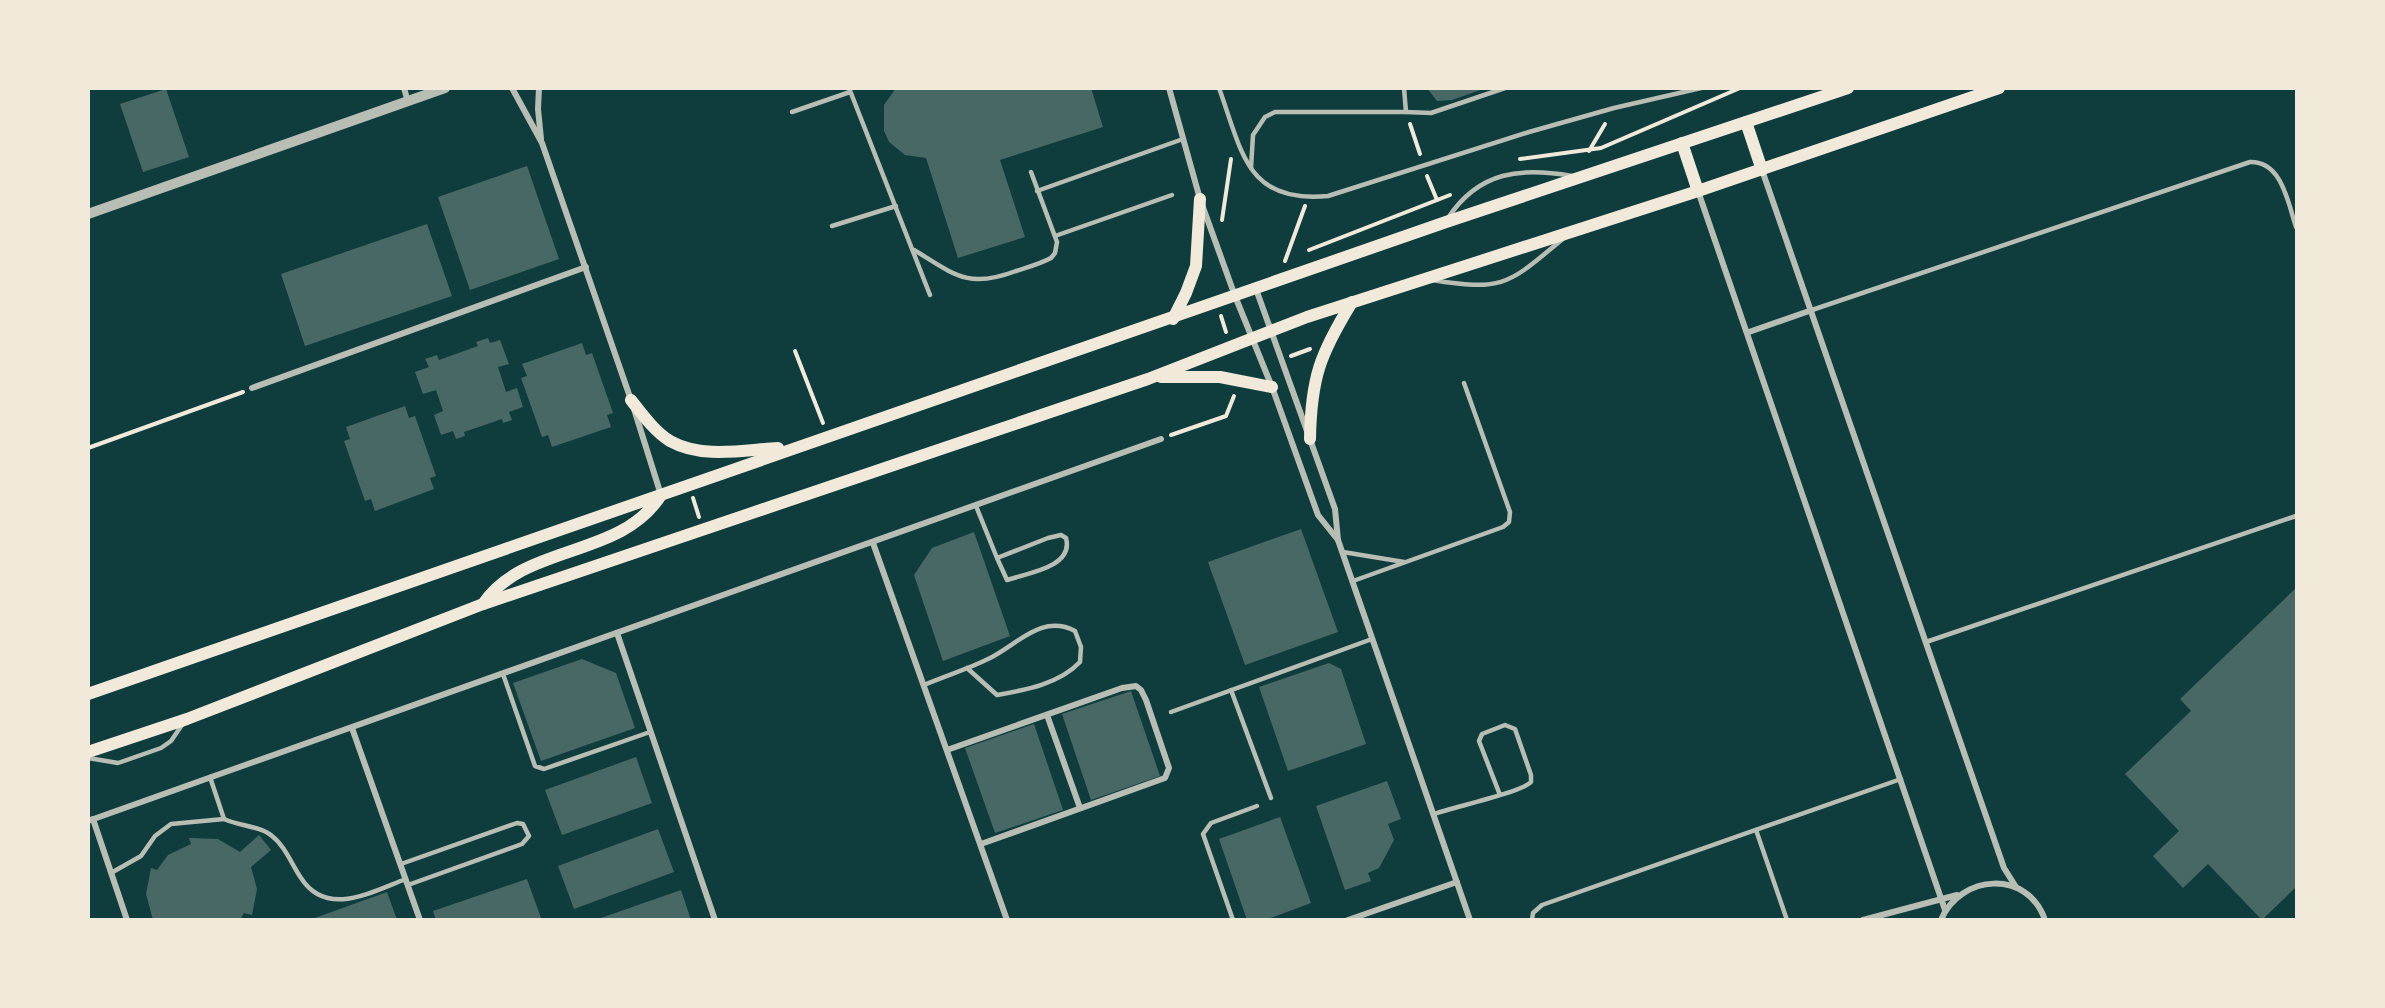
<svg xmlns="http://www.w3.org/2000/svg" width="2385" height="1008" font-family="Lora,serif">
<style>
.building{fill:#486865}
.lines{fill:none;stroke-linecap:round;stroke-linejoin:round}
.path{stroke:#f1e9da;stroke-width:4}
.service{stroke:#b8beb3;stroke-width:4.5}
.minor{stroke:#b8beb3;stroke-width:6}
.tertiary{stroke:#b8beb3;stroke-width:10}
.secondary{stroke:#f1e9da;stroke-width:12}
</style>
<rect width="100%" height="100%" fill="#0f3d3e"/>
<!-- building -->
<g class="building">
<path d="M896,88h195l12,39 -103,33 25,77 -67,21 -32,-100 -21,-3 -16,-13 -5,-11v-26z"/>
<path d="M1427,88h55l1,1 -31,11 -15,1z"/>
<path d="M166,89l23,68 -46,15 -23,-68z"/>
<path d="M527,166l32,93 -89,31 -32,-93z"/>
<path d="M427,224l25,72 -147,50 -24,-72z"/>
<path d="M488,338l2,5 10,-3 9,24 -11,3 8,25 11,-4 6,19 -14,5 3,8 -9,3 -1,-4 -38,13 1,4 -9,3 -3,-8 -12,4 -7,-20 9,-4 -7,-21 -13,4 -8,-22 14,-5 -4,-8 12,-4 2,5 39,-14 -2,-4z"/>
<path d="M582,343l4,12 6,-2 21,60 -6,2 4,12 -59,20 -4,-12 -6,2 -21,-59 6,-2 -5,-12z"/>
<path d="M405,406l4,12 6,-2 21,60 -6,2 4,11 -59,22 -4,-12 -6,2 -21,-60 6,-2 -4,-12z"/>
<path d="M1301,529l37,103 -93,33 -37,-103z"/>
<path d="M974,532l36,104 -67,25 -29,-86 18,-27z"/>
<path d="M2296,588v299l-34,33 -54,-56 -25,24 -30,-32 26,-25 -54,-57 66,-63 -11,-12z"/>
<path d="M582,659l34,14 19,55 -94,33 -28,-78z"/>
<path d="M1329,663l12,6 25,75 -78,27 -29,-84z"/>
<path d="M1131,691l29,85 -69,24 -29,-86z"/>
<path d="M1034,724l29,86 -68,23 -30,-85z"/>
<path d="M636,757l16,46 -90,32 -17,-45z"/>
<path d="M1387,781l14,38 -13,5 6,16 -15,28 -11,5 3,8 -26,9 -29,-84z"/>
<path d="M1280,817l31,86 -46,17h-18l-28,-81z"/>
<path d="M658,829l16,43 -100,37 -16,-43z"/>
<path d="M259,835l12,15 -20,17 6,22 -5,26 -8,-2 -4,7h-87l-7,-26 5,-26 6,2 11,-15 23,-11 -2,-6 29,1 22,13z"/>
<path d="M527,879l14,39 -105,2 -3,-9z"/>
<path d="M681,890l10,30h-93v-1z"/>
<path d="M387,892l10,28h-85v-1z"/>
</g>
<g class="lines">
<!-- path -->
<g class="path">
<path d="M1410,124l10,30"/>
<path d="M1589,151l16,-27"/>
<path d="M1520,159l81,-11 139,-60"/>
<path d="M1427,176l10,24"/>
<path d="M1222,220l9,-61"/>
<path d="M1309,250l141,-55"/>
<path d="M1285,261l20,-55"/>
<path d="M1221,316l5,16"/>
<path d="M795,351l28,72"/>
<path d="M1291,356l19,-7"/>
<path d="M1171,435l55,-19 8,-20"/>
<path d="M88,448l155,-56"/>
<path d="M693,498l6,19"/>
</g>
<!-- service -->
<g class="service">
<path d="M849,88l81,207"/>
<path d="M1219,88c23,63 27,116 109,108l201,-64 85,-24 87,-20"/>
<path d="M792,112l58,-20"/>
<path d="M1406,112l25,1 74,-25"/>
<path d="M1251,168l2,-33 12,-18 10,-5h131l-2,-24"/>
<path d="M1037,191l146,-52"/>
<path d="M1448,218c31,-47 73,-51 124,-42"/>
<path d="M832,226l64,-20"/>
<path d="M1055,236l117,-41"/>
<path d="M914,250c41,25 54,39 102,21 12,-4 24,-7 35,-13l4,-5 2,-11 -26,-70"/>
<path d="M1432,280c74,12 77,3 132,-42"/>
<path d="M1812,310l438,-148c32,-1 38,41 46,65"/>
<path d="M976,506l21,52 51,-20 13,-3 5,3c8,29 -38,35 -59,42l-10,-22"/>
<path d="M1343,552l61,10"/>
<path d="M1353,581l150,-54 6,-5 1,-10 -46,-129"/>
<path d="M1926,642l370,-126"/>
<path d="M503,674l32,92 9,3 106,-37"/>
<path d="M924,685c21,-9 44,-16 64,-26 28,-13 53,-46 87,-28l6,16 -1,15c-21,22 -54,28 -83,33l-30,-27"/>
<path d="M1231,690l40,108"/>
<path d="M1171,712l201,-73"/>
<path d="M88,758l30,5 43,-15 10,-7 13,-19"/>
<path d="M210,777l14,42c15,7 37,7 48,17 13,10 20,29 29,42 26,40 70,14 105,1"/>
<path d="M1434,814c19,-7 86,-21 97,-32v-7l-16,-46 -10,-4 -23,9 -3,7 21,54"/>
<path d="M1756,830l31,90"/>
<path d="M401,864l116,-41 6,1 6,12 -7,8 -114,41"/>
<path d="M111,873l30,-17 14,-20 16,-12 53,-5"/>
<path d="M1233,920l-30,-86 8,-11 46,-17"/>
<path d="M1532,920l1,-7 9,-8 359,-126"/>
</g>
<!-- minor -->
<g class="minor">
<path d="M404,88l4,14"/>
<path d="M512,88l30,55 89,257"/>
<path d="M539,88l-1,21 3,30"/>
<path d="M1169,88l31,111 35,97 37,91 46,128 20,25"/>
<path d="M1762,170l242,698 12,19"/>
<path d="M1698,191l247,719"/>
<path d="M1256,289l79,220 3,31 132,380"/>
<path d="M1749,332l63,-22"/>
<path d="M252,388l334,-121"/>
<path d="M634,409l27,86"/>
<path d="M873,543l134,377"/>
<path d="M617,633l98,287"/>
<path d="M1047,715l33,93"/>
<path d="M352,728l68,192"/>
<path d="M947,750l175,-62 14,-2 5,4 5,10 23,68 -4,10 -184,66"/>
<path d="M93,819l34,101"/>
<path d="M88,821l1073,-382"/>
<path d="M1348,920l109,-38"/>
<path d="M1863,920l94,-25"/>
<path d="M1941,920c19,-46 87,-51 104,0"/>
</g>
<!-- tertiary -->
<path class="tertiary" d="M88,214l357,-126"/>
<!-- secondary -->
<g class="secondary">
<path d="M1746,122l16,48"/>
<path d="M1682,143l16,48"/>
<path d="M1173,319l13,-26 10,-27 4,-67"/>
<path d="M1161,377h59l52,10"/>
<path d="M631,400c11,14 24,32 39,41 32,18 73,9 108,7"/>
<path d="M1310,439c1,-61 10,-85 42,-137"/>
<path d="M483,604c41,-61 138,-45 178,-109"/>
<path d="M88,694l1358,-472 402,-134"/>
<path d="M88,752l99,-33 296,-115 665,-225 159,-62 391,-126 301,-103"/>
</g>
</g>
<!-- border -->
<rect width="2385" height="1008" fill="none" stroke="#f1e9da" stroke-width="180"/>
</svg>
